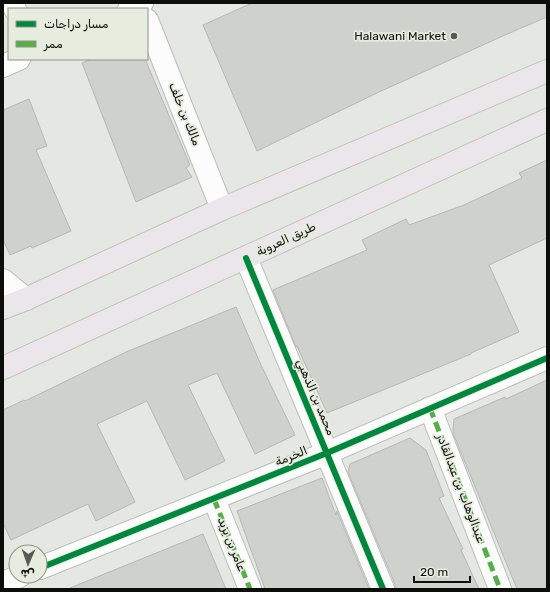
<svg xmlns="http://www.w3.org/2000/svg" width="550" height="592" font-family="Rubik,Vazirmatn,sans-serif">
<style>
.building{fill:#cfd1cc;stroke:#b6b8b3}
.lines{fill:none;stroke-linecap:round;stroke-linejoin:round}
.minor-casing{stroke:#bcbeb9;stroke-width:24}
.major-casing{stroke:#c0c2bf;stroke-width:24}
.minor{stroke:#fbfcfb;stroke-width:22}
.major{stroke:#ebe6ea;stroke-width:22}
.quiet{stroke:#54b044;stroke-width:5;stroke-dasharray:10 5;stroke-linecap:butt}
.cycleway-casing{stroke:#e6ecde;stroke-width:8}
.cycleway{stroke:#00873e;stroke-width:6}
.poi-dot{fill:#585a56;stroke:#e6ecde;stroke-width:1.5}
.labels{text-anchor:middle;dominant-baseline:central;stroke-width:3.5;stroke-linejoin:round;paint-order:stroke}
.poi-label{font-size:12px;fill:#0c0e0a;stroke:#e6ecde;text-anchor:end}
.street-label{font-size:12px;fill:#0c0e0a;stroke:#e6ecde}
</style>
<rect width="100%" height="100%" fill="#e5e8e2"/>
<!-- building -->
<g class="building">
<path d="M252,3h295v14l-42,18 -126,57 -122,59 -54,-126z"/>
<path d="M92,59h53l45,106 -4,3 6,9 -56,25 -54,-139z"/>
<path d="M29,99l18,47 -11,4 35,81 -39,17 -1,-2 -21,9 -7,-15v-130z"/>
<path d="M547,160v78l-58,27 30,67 -48,21v1l-144,59 -30,-67 -1,1 -23,-57 94,-40 -5,-10 44,-21 3,6 55,-20 58,-27 -3,-5z"/>
<path d="M236,307l25,58 34,70 -40,19 -38,-81 -29,12 37,76 -40,19 -38,-79 -50,23 38,78 -39,19 -8,-17 -77,36 -8,-17v-113l21,-10 1,1 101,-49z"/>
<path d="M547,380v209h-30l-64,-156 1,-14 51,-22 1,2z"/>
<path d="M410,438l16,12 18,46 -5,2 24,51 -2,1 18,39h-84v-5l-47,-112 2,-8z"/>
<path d="M322,478l14,37 1,-4 32,78h-104l-28,-78z"/>
<path d="M203,534l23,55h-156v-1z"/>
</g>
<g class="lines">
<!-- minor casing -->
<g class="minor-casing">
<g id="minor">
<path d="M12,3l3,6"/>
<path d="M129,9l13,-6"/>
<path d="M147,20l75,189"/>
<path d="M3,66l16,-7"/>
<path d="M246,258l137,331"/>
<path d="M3,280l23,19"/>
<path d="M430,408l70,181"/>
<path d="M214,499l36,90"/>
<path d="M40,568l287,-115 220,-95"/>
<path d="M3,583l17,-7"/>
</g>
</g>
<!-- major casing -->
<g class="major-casing">
<g id="major">
<path d="M3,308l23,-9 196,-90 325,-138"/>
<path d="M3,368l544,-248"/>
</g>
</g>
<!-- minor -->
<use href="#minor" class="minor"/>
<!-- major -->
<use href="#major" class="major"/>
<!-- quiet -->
<g class="quiet">
<path d="M430,408l70,181"/>
<path d="M214,499l36,90"/>
</g>
<!-- cycleway casing -->
<g class="cycleway-casing">
<g id="cycleway">
<path d="M246,258l137,331"/>
<path d="M40,568l287,-115 220,-95"/>
</g>
</g>
<!-- cycleway -->
<use href="#cycleway" class="cycleway"/>
</g>
<!-- markers -->
<circle class="poi-dot" cx="454" cy="36" r="4"/>
<g class="labels">
<!-- poi labels -->
<g class="poi-label">
<text x="446" y="36">Halawani Market</text>
</g>
<!-- street labels -->
<g class="street-label">
<text transform="translate(185 114) rotate(68)">مالك بن خلف</text>
<text transform="translate(286 239) rotate(-25)">طريق العروبة</text>
<text transform="translate(316 397) rotate(67)">محمد بن الذهبي</text>
<text transform="translate(291 456) rotate(-22)">الخرمة</text>
<text transform="translate(461 488) rotate(69)">عبدالوهاب بن عبدالقادر</text>
<text transform="translate(232 544) rotate(68)">عامر بن يزيد</text>
</g>
</g>
<!-- border -->
<rect width="550" height="592" fill="none" stroke="#0c0e0a" stroke-width="8"/>
<!-- legend -->
<rect x="8" y="8" width="140" height="52" fill="#e6ecde" stroke="#8f9389"/>
<rect x="16" y="21" width="20" height="6" fill="#00873e" stroke="#8f9389"/>
<text x="44" y="28" font-size="12" fill="#0c0e0a">مسار دراجات</text>
<rect x="16" y="41" width="20" height="6" fill="#54b044" stroke="#8f9389"/>
<text x="44" y="48" font-size="12" fill="#0c0e0a">ممر</text>
<!-- north arrow -->
<g transform="translate(28 564) rotate(182)"><circle r="19" fill="#e6ecde" stroke="#8f9389"/>
<path d="M0-3L7 15L0 10L-7 15Z" fill="#585a56"/>
<text y="-6" font-size="11" font-weight="bold" text-anchor="middle" fill="#0c0e0a">ش</text>
</g>
<!-- scale -->
<path d="M414 576v6h56v-6" fill="none" stroke="#0c0e0a" stroke-width="2"/>
<text x="420" y="576" font-size="12" fill="#0c0e0a" stroke="#e6ecde" stroke-width="3" paint-order="stroke">20 m</text>
</svg>
